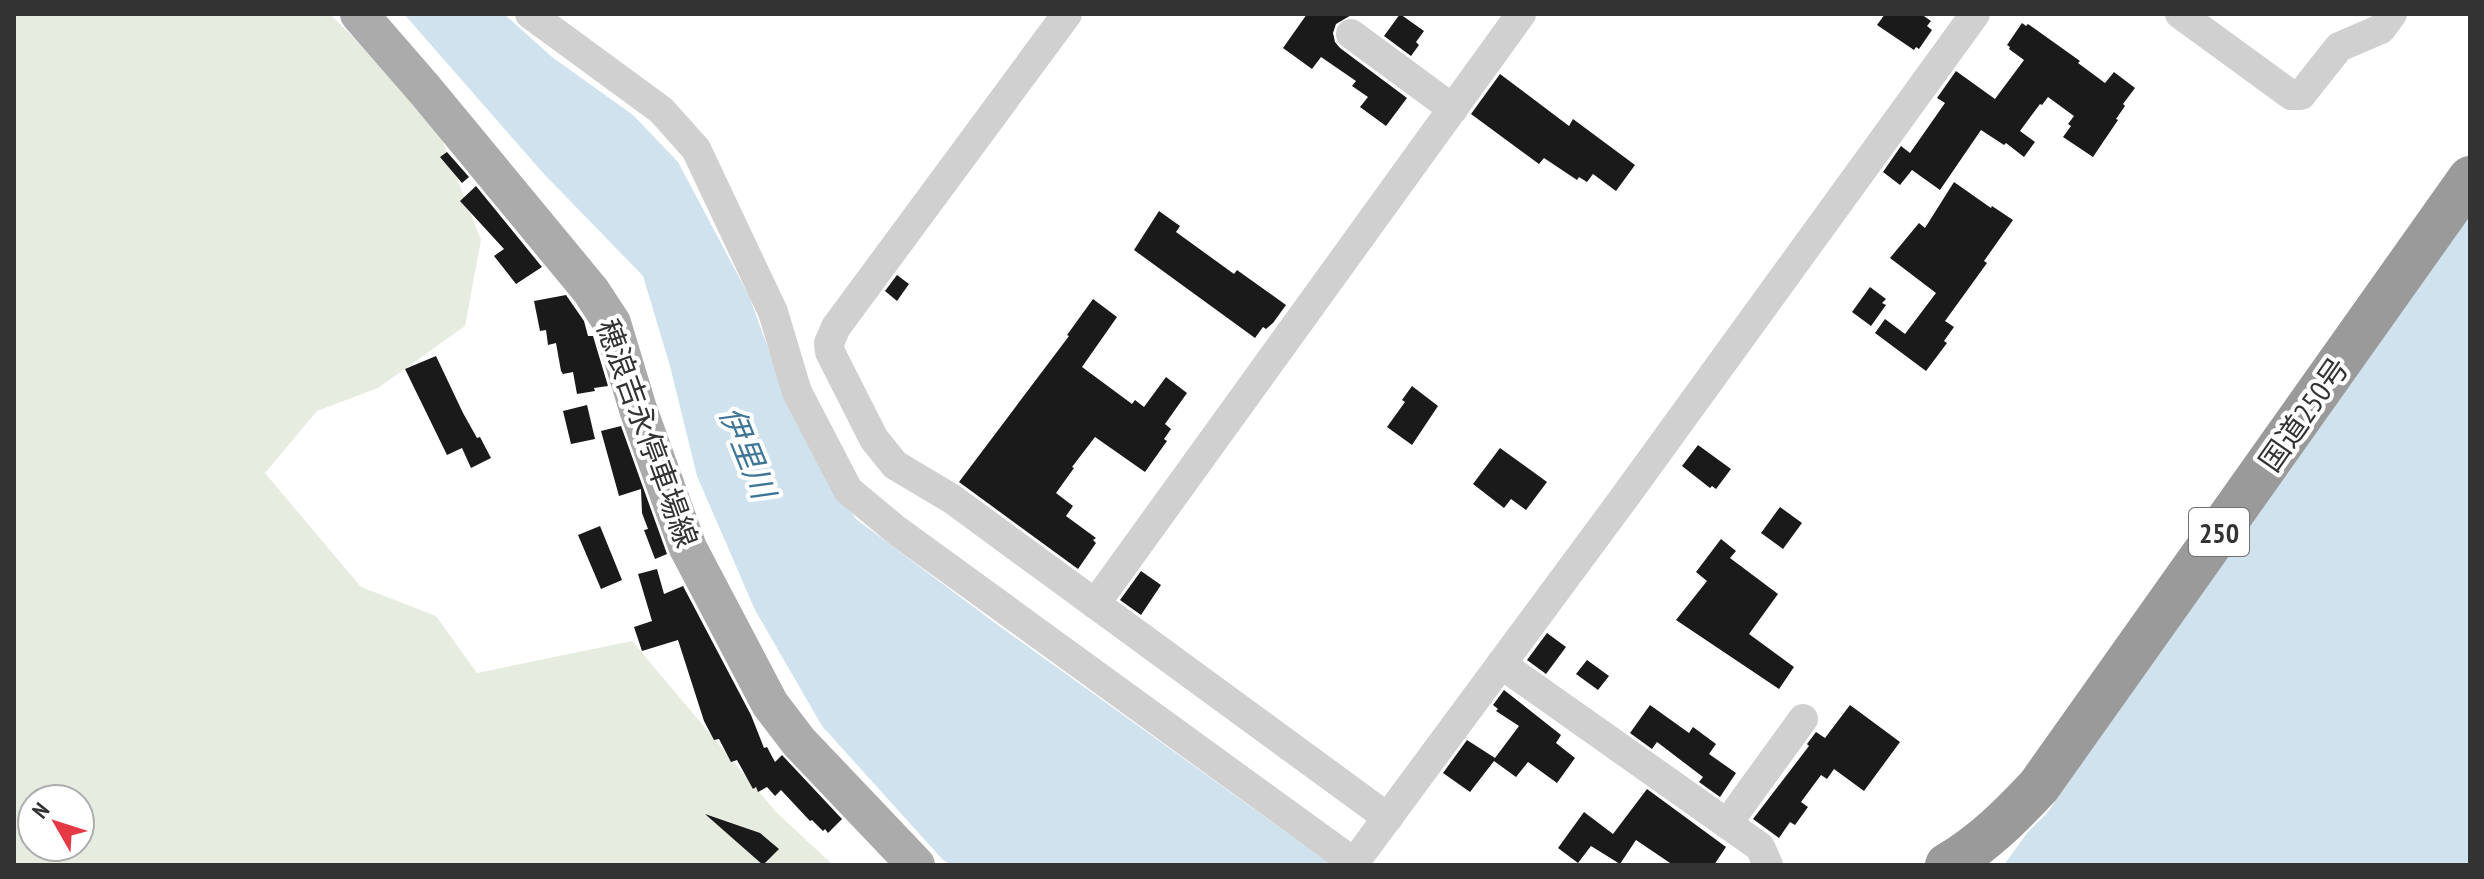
<svg xmlns="http://www.w3.org/2000/svg" width="2484" height="879" font-family="'PT Sans Narrow','Noto Sans JP',sans-serif">
<style>
.green{fill:#e6ecdf;fill-rule:evenodd}
.water{fill:#cfe2ee}
.building{fill:#1a1a1a}
.lines{fill:none;stroke-linecap:round;stroke-linejoin:round}
.minor{stroke:#d0d0d0;stroke-width:30}
.major{stroke:#ababab;stroke-width:38}
.highway{stroke:#9a9a9a;stroke-width:44}
.labels{text-anchor:middle;dominant-baseline:central;stroke-width:8;stroke-linejoin:round;paint-order:stroke}
.shield{fill:#fff;stroke:#707070;stroke-width:2}
.shield-label{font-size:28px;font-weight:bold;fill:#333}
.street-label{font-size:30px;fill:#333;stroke:#fff}
.water-label{font-size:32px;font-style:italic;fill:#3f7597;stroke:#fff}
</style>
<rect width="100%" height="100%" fill="#fff"/>
<!-- green -->
<path class="green" d="M14,14h316l103,103 48,123 -16,86 -87,62 -61,23 -52,62 96,114 75,29 41,57 155,-32 144,171 57,53h-819zM32,799h48v48h-48z"/>
<!-- water -->
<g class="water">
<path d="M404,14h100l48,43 81,58 45,47 71,134 33,90 36,75 38,58 139,104 337,242h-380l-9,-5 -121,-134 -67,-116 -58,-134 -27,-110 -27,-90 -100,-103z"/>
<path d="M2470,213v652h-466l23,-32 20,-20z"/>
</g>
<!-- building -->
<g class="building">
<path d="M1307,14h46l-17,10 -3,9 2,9 5,6 67,50 -21,28 -26,-19 8,-10 -16,-11 4,-5 -35,-24 -9,12 -29,-21z"/>
<path d="M1400,14l24,17 -8,11 3,3 -8,11 -27,-20z"/>
<path d="M1885,14h36l10,7 -4,5 5,4 -13,19 -3,-2 -2,3 -37,-25z"/>
<path d="M2022,23l4,3 2,-2 52,37 -2,2 27,20 9,-11 21,16 -12,16 2,2 -9,13 2,1 -25,37 -30,-20 8,-11 -3,-2 6,-8 -26,-19 -6,8 -2,-1 -20,27 15,11 -11,15 -18,-14 -2,2 -23,-15 -41,60 -28,-20 -12,15 -17,-13 18,-26 9,7 35,-50 -8,-5 19,-27 39,28 29,-39 -15,-11 1,-2 -3,-2z"/>
<path d="M1500,74l69,52 4,-7 62,46 -19,26 -23,-17 -6,8 -8,-5 -2,3 -33,-22 -5,6 -68,-50z"/>
<path d="M447,152l22,25 -7,6 -22,-26z"/>
<path d="M1954,182l37,26 1,-2 21,14 -29,41 3,2 -42,58 9,6 -10,14 3,2 -21,28 -51,-38 10,-14 20,15 31,-41 -46,-35 29,-35 6,5z"/>
<path d="M476,186l66,81 -26,17 -22,-28 10,-7 -44,-48z"/>
<path d="M1159,211l21,15 -4,6 58,42 3,-4 49,35 -13,18 -7,6 -3,-2 -8,11 -121,-88z"/>
<path d="M897,275l12,9 -12,17 -12,-10z"/>
<path d="M1870,287l16,12 -4,4 4,2 -15,21 -19,-14z"/>
<path d="M566,295l18,26 4,15h5l15,50 -14,2 1,3 -18,3 -4,-22 -10,2 -2,-3 -5,-28 -8,2 -2,-15 -6,1 -6,-30z"/>
<path d="M1093,299l24,18 -35,50 50,37 3,-4 9,7 22,-30 21,16 -22,31 6,5 -7,10 3,2 -22,31 -50,-35 -23,30 2,1 -18,25 17,13 -7,10 30,22 -3,2 3,3 -18,26 -119,-87 110,-146 -2,-1z"/>
<path d="M436,356l27,57 14,25 3,-1 11,21 -20,10 -9,-20 -15,7 -42,-86z"/>
<path d="M1412,386l26,20 -26,39 -25,-18 18,-25 -3,-2z"/>
<path d="M587,405l8,34 -24,5 -8,-33z"/>
<path d="M621,426l46,128 -12,5 -11,-29 4,-1 -6,-16 -1,-24 -22,7 -18,-65z"/>
<path d="M1698,445l33,24 -15,20 -4,-3 -2,2 -28,-22z"/>
<path d="M1500,448l47,34 -21,28 -15,-11 -7,9 -31,-24z"/>
<path d="M1780,507l22,16 -19,26 -22,-16z"/>
<path d="M600,526l22,54 -21,9 -23,-54z"/>
<path d="M1721,539l15,12 -6,7 48,36 -29,40 45,33 -15,22 -103,-69 31,-39 -11,-9z"/>
<path d="M657,569l7,25 19,-8 68,129 13,33 3,-1 8,15 7,-7 60,64 -14,14 -3,-4 -2,2 -11,-11 -2,1 -29,-31 -6,6 -8,-9 -9,5 -2,-5 -3,2 -16,-29 -6,2 -12,-23 -5,1 -10,-19 -26,-81 -36,11 -8,-24 18,-6 -14,-47z"/>
<path d="M1141,571l20,14 -20,30 -21,-15z"/>
<path d="M1547,633l19,14 -20,27 -19,-14z"/>
<path d="M1587,660l22,16 -11,14 -22,-16z"/>
<path d="M1504,690l57,45 -5,8 19,15 -18,25 -29,-21 -12,15 -22,-16 -24,31 -27,-19 24,-33 28,18 24,-32 -23,-15 2,-2 -5,-4z"/>
<path d="M1650,705l39,28 4,-6 23,17 -7,10 27,19 -16,24 -21,-15 4,-5 -46,-35 -5,7 -22,-16z"/>
<path d="M1850,705l50,37 -36,49 -30,-22 -7,10 -6,-4 -20,27 7,5 -13,18 -5,-3 -11,16 -26,-19 56,-73 -2,-2 9,-12 9,6z"/>
<path d="M1647,789l79,58 -12,18h-41l-37,-25 -16,24 -29,-18 -13,17 -20,-15 26,-36 29,22z"/>
<path d="M705,814l55,19 19,16 -16,16z"/>
</g>
<g class="lines">
<!-- minor -->
<g class="minor">
<path d="M530,14l131,96 35,39 77,163 24,80 51,98 48,40 461,335"/>
<path d="M1067,14l-231,313 -7,16 1,9 44,87 21,26 57,34 436,319"/>
<path d="M2180,14l111,81h10l38,-48 42,-18 11,-15"/>
<path d="M1351,34l102,75"/>
<path d="M1095,604l426,-590"/>
<path d="M1501,664l259,183 8,18"/>
<path d="M1727,824l76,-105"/>
<path d="M1354,863l270,-365 351,-484"/>
</g>
<!-- major -->
<path class="major" d="M359,14l66,76 166,201 21,32 26,86 50,139 82,156 29,38 117,123"/>
<!-- highway -->
<path class="highway" d="M1947,865c36,-21 64,-49 92,-79l431,-608"/>
</g>
<g class="labels">
<!-- shield labels -->
<rect class="shield" x="2189" y="508" width="60" height="48" rx="6"/>
<g class="shield-label">
<text x="2219" y="532">250</text>
</g>
<!-- street labels -->
<g class="street-label">
<text transform="translate(2303 414) rotate(-55)">国道250号</text>
<text transform="translate(648 433) rotate(70)">穂浪吉永停車場線</text>
</g>
<!-- water labels -->
<g class="water-label">
<text transform="translate(748 452) rotate(68)">伊里川</text>
</g>
</g>
<!-- border -->
<rect width="2484" height="879" fill="none" stroke="#333333" stroke-width="32"/>
<!-- north arrow -->
<g transform="translate(56 823) rotate(309)"><circle r="38" fill="#ffffff" stroke="#adadad" stroke-width="2"/>
<path d="M0-6L14 30L0 20L-14 30Z" fill="#e63946"/>
<text y="-12" font-size="22" font-weight="bold" text-anchor="middle" fill="#333333">N</text>
</g>
</svg>
